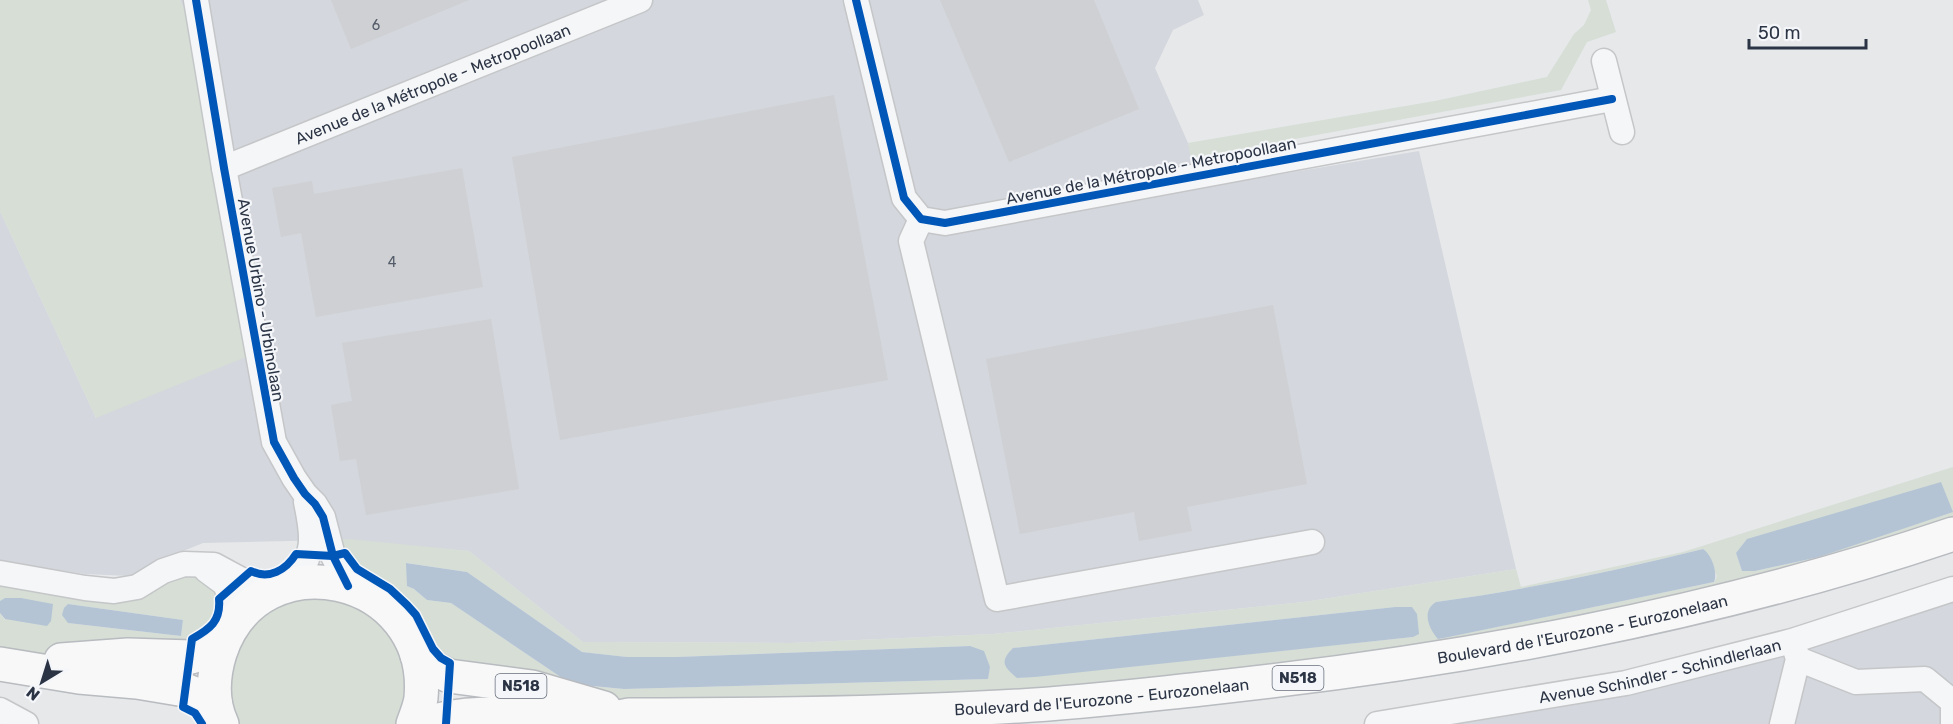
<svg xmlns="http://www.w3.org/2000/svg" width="1953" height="724" font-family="Rubik,sans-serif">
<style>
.built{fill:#d4d7dd}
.green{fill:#d6ded6;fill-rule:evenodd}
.water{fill:#b4c4d5}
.building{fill:#ced0d3}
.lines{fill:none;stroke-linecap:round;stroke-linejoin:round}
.minor-casing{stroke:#c4c6c8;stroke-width:27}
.highway-casing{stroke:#b8bbbf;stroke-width:36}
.minor{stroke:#f5f6f7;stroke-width:24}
.highway{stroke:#f8f8f8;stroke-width:33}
.cycleway-casing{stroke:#f4f6f9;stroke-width:11}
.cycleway{stroke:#0057b8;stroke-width:8}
.labels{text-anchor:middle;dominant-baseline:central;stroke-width:4.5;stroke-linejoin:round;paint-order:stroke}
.number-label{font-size:14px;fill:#545c69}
.shield{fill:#f4f6f9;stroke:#676e7b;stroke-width:1.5}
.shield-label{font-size:15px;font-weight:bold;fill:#2b3445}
.street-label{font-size:16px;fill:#2b3445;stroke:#f4f6f9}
</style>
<rect width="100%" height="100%" fill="#e6e8ea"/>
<!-- built -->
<g class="built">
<path d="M180,0h1018l6,15 -31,15 -18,38 33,75 11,45 220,-37 97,418 -212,33 -311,32 -202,9 -208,-1 -114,-91 -133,-11 -133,3 -42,17 -30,16 -46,-2 -85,-13v-350l96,207 89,-407z"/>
<path d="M1953,582v142h-532l326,-63 203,-57 -7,-17z"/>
</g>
<!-- green -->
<g class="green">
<path d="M0,0h180l5,11 61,346 -150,61 -96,-207z"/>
<path d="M1588,0h18l10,32 -29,10 -26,48 -370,68 -3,-15 247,-42 112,-24 27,-43 10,-9 7,-15z"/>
<path d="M1953,467v56l-150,46 -342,74 -344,44 -487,18 -177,-33 -18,-26 -17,-33 -29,-27 -32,-20 -10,-15 -9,2 -2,-13 13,-1 120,12 114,91 208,1 202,-9 311,-32 212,-33 5,18 162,-35zM1748,539l71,18 -64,14h-13l-6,-18zM1703,549l14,27 -3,6 -276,57 -2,-37c90,-12 178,-31 267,-53zM407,563l60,9 115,80 45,5h49l294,-11 20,21 -3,12 -363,10 -53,-5 -120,-81 -24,-3 -13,-11 -7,-3zM1395,607h16l2,30 -396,41 -4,-30z"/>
<path d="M185,576h13l24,15 -7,5c6,25 -7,31 -26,42v9l-69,1 -87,8 -33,-2v-41l5,7v-22l-5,3v-16l117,16c28,-2 43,-17 68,-25zM68,604l115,16 -2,16 -113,-13z"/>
<path d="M300,599h28l35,11 24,22 16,29 3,19 -1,21 -7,23h-162c-2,-10 -7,-22 -8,-32 0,-18 13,-57 27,-69 13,-12 28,-19 45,-24z"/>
</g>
<!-- water -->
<g class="water">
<path d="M1941,482l12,30 -134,45 -64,14h-13l-6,-18 11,-14z"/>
<path d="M1703,549c9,6 15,24 11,33l-270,56 -6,1c-9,-10 -17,-28 -2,-37 90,-12 179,-31 267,-53z"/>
<path d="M406,563l61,9 115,80 45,5h49l294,-11 14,5 6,16 -2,12 -364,10 -53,-5 -120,-81 -24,-3 -13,-11 -7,-3z"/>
<path d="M5,598h16l32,6 -2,17 -4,5 -42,-7 -5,-6v-12z"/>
<path d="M68,604l115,16 -2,16 -113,-13 -6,-8 2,-7z"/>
<path d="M1395,607h17l5,7 2,20 -6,3 -378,40 -18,1c-13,-11 -18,-16 -4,-30z"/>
</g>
<!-- building -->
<g class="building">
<path d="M331,0h138l-118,49z"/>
<path d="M940,0h154l45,109 -130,53z"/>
<path d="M834,95l54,285 -328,60 -48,-283z"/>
<path d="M462,168l21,119 -167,30 -15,-84 -20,4 -9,-49 40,-7 2,13z"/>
<path d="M1273,305l34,179 -120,23 5,24 -53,10 -5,-29 -114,22 -34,-175z"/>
<path d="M491,319l28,170 -153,26 -10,-56 -16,2 -9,-56 21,-4 -10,-58z"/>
</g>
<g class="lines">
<!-- minor casing -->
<g class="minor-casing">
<g id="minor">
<path d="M196,0l28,168 50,274 20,36 11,16 10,10 8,13 10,39 15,30"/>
<path d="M856,0l48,198 17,21 24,4 667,-124"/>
<path d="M1604,61l18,71"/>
<path id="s1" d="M224,168l416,-168"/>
<path d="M921,219l-10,22 86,358 315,-57"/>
<path d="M206,570l19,14 13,34"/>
<path d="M0,573l85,15 29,3 23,-4 26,-16 21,-7 30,1 41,22 16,5"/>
<path d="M296,583c18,-34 18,-43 10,-81"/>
<path d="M1798,659l58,23 69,-3 28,23v22"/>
<path d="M0,710l26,14"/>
<path id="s2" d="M1377,724l249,-41 166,-42 161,-52"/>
<path d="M1782,724l16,-65 -5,-16"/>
</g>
</g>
<!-- highway casing -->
<g class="highway-casing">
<g id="highway">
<path d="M417,655l16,13 16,8 83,11 72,21"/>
<path d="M61,660l67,-5 63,2 31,-10"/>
<path d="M0,664l79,13 58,5 48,8 30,12"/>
<path d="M222,724c-11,-23 -9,-48 -2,-71 39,-118 212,-79 201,45 -1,8 -5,18 -8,26"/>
<path id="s3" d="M426,724c54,-20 114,-3 170,-4 11,0 22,-3 33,-5 123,0 247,-1 371,-8 67,-3 134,-11 201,-18 255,-27 509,-73 752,-155"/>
</g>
</g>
<!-- minor -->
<use href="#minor" class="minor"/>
<!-- highway -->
<use href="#highway" class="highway"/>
<!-- cycleway casing -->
<g class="cycleway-casing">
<g id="cycleway">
<path d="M196,0l28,168 50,274 20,36 11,16 10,10 8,13 10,39 15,30"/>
<path d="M856,0l48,198 17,21 24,4 667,-124"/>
<path d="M202,724l-7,-11 -12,-6 9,-68c18,-10 29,-18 27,-40l32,-28c18,9 35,-1 45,-17l37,2 12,-3 12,16 33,20 17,16 9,10 17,34 8,9 9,5 -4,61"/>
</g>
</g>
<!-- cycleway -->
<use href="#cycleway" class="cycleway"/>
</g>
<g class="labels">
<!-- number labels -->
<g class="number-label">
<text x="376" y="25">6</text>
<text x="392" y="262">4</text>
</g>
<!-- shield labels -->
<g class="shield">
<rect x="1272.5" y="666" width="51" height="24" rx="4.5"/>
<rect x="495.5" y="674" width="51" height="24" rx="4.5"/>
</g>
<g class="shield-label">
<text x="1298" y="678">N518</text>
<text x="521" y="686">N518</text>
</g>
<!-- street labels -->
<g class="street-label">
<text stroke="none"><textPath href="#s1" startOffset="225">Avenue de la Métropole - Metropoollaan</textPath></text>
<text transform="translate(1151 171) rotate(-11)">Avenue de la Métropole - Metropoollaan</text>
<text transform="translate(261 300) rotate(80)">Avenue Urbino - Urbinolaan</text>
<text stroke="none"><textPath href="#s3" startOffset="1164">Boulevard de l'Eurozone - Eurozonelaan</textPath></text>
<text stroke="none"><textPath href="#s2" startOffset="288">Avenue Schindler - Schindlerlaan</textPath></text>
<text stroke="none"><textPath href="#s3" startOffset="678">Boulevard de l'Eurozone - Eurozonelaan</textPath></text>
</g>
</g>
<!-- north arrow -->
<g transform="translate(42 682) rotate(218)" stroke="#f4f6f9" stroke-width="4.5" paint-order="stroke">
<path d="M0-4.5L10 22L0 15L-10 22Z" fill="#2b3445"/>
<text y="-9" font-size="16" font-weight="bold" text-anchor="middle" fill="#2b3445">N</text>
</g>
<!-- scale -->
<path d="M1749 39v9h117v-9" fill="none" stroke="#2b3445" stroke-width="3"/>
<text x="1758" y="39" font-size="18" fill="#2b3445" stroke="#f4f6f9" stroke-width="4.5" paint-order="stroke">50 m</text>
</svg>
